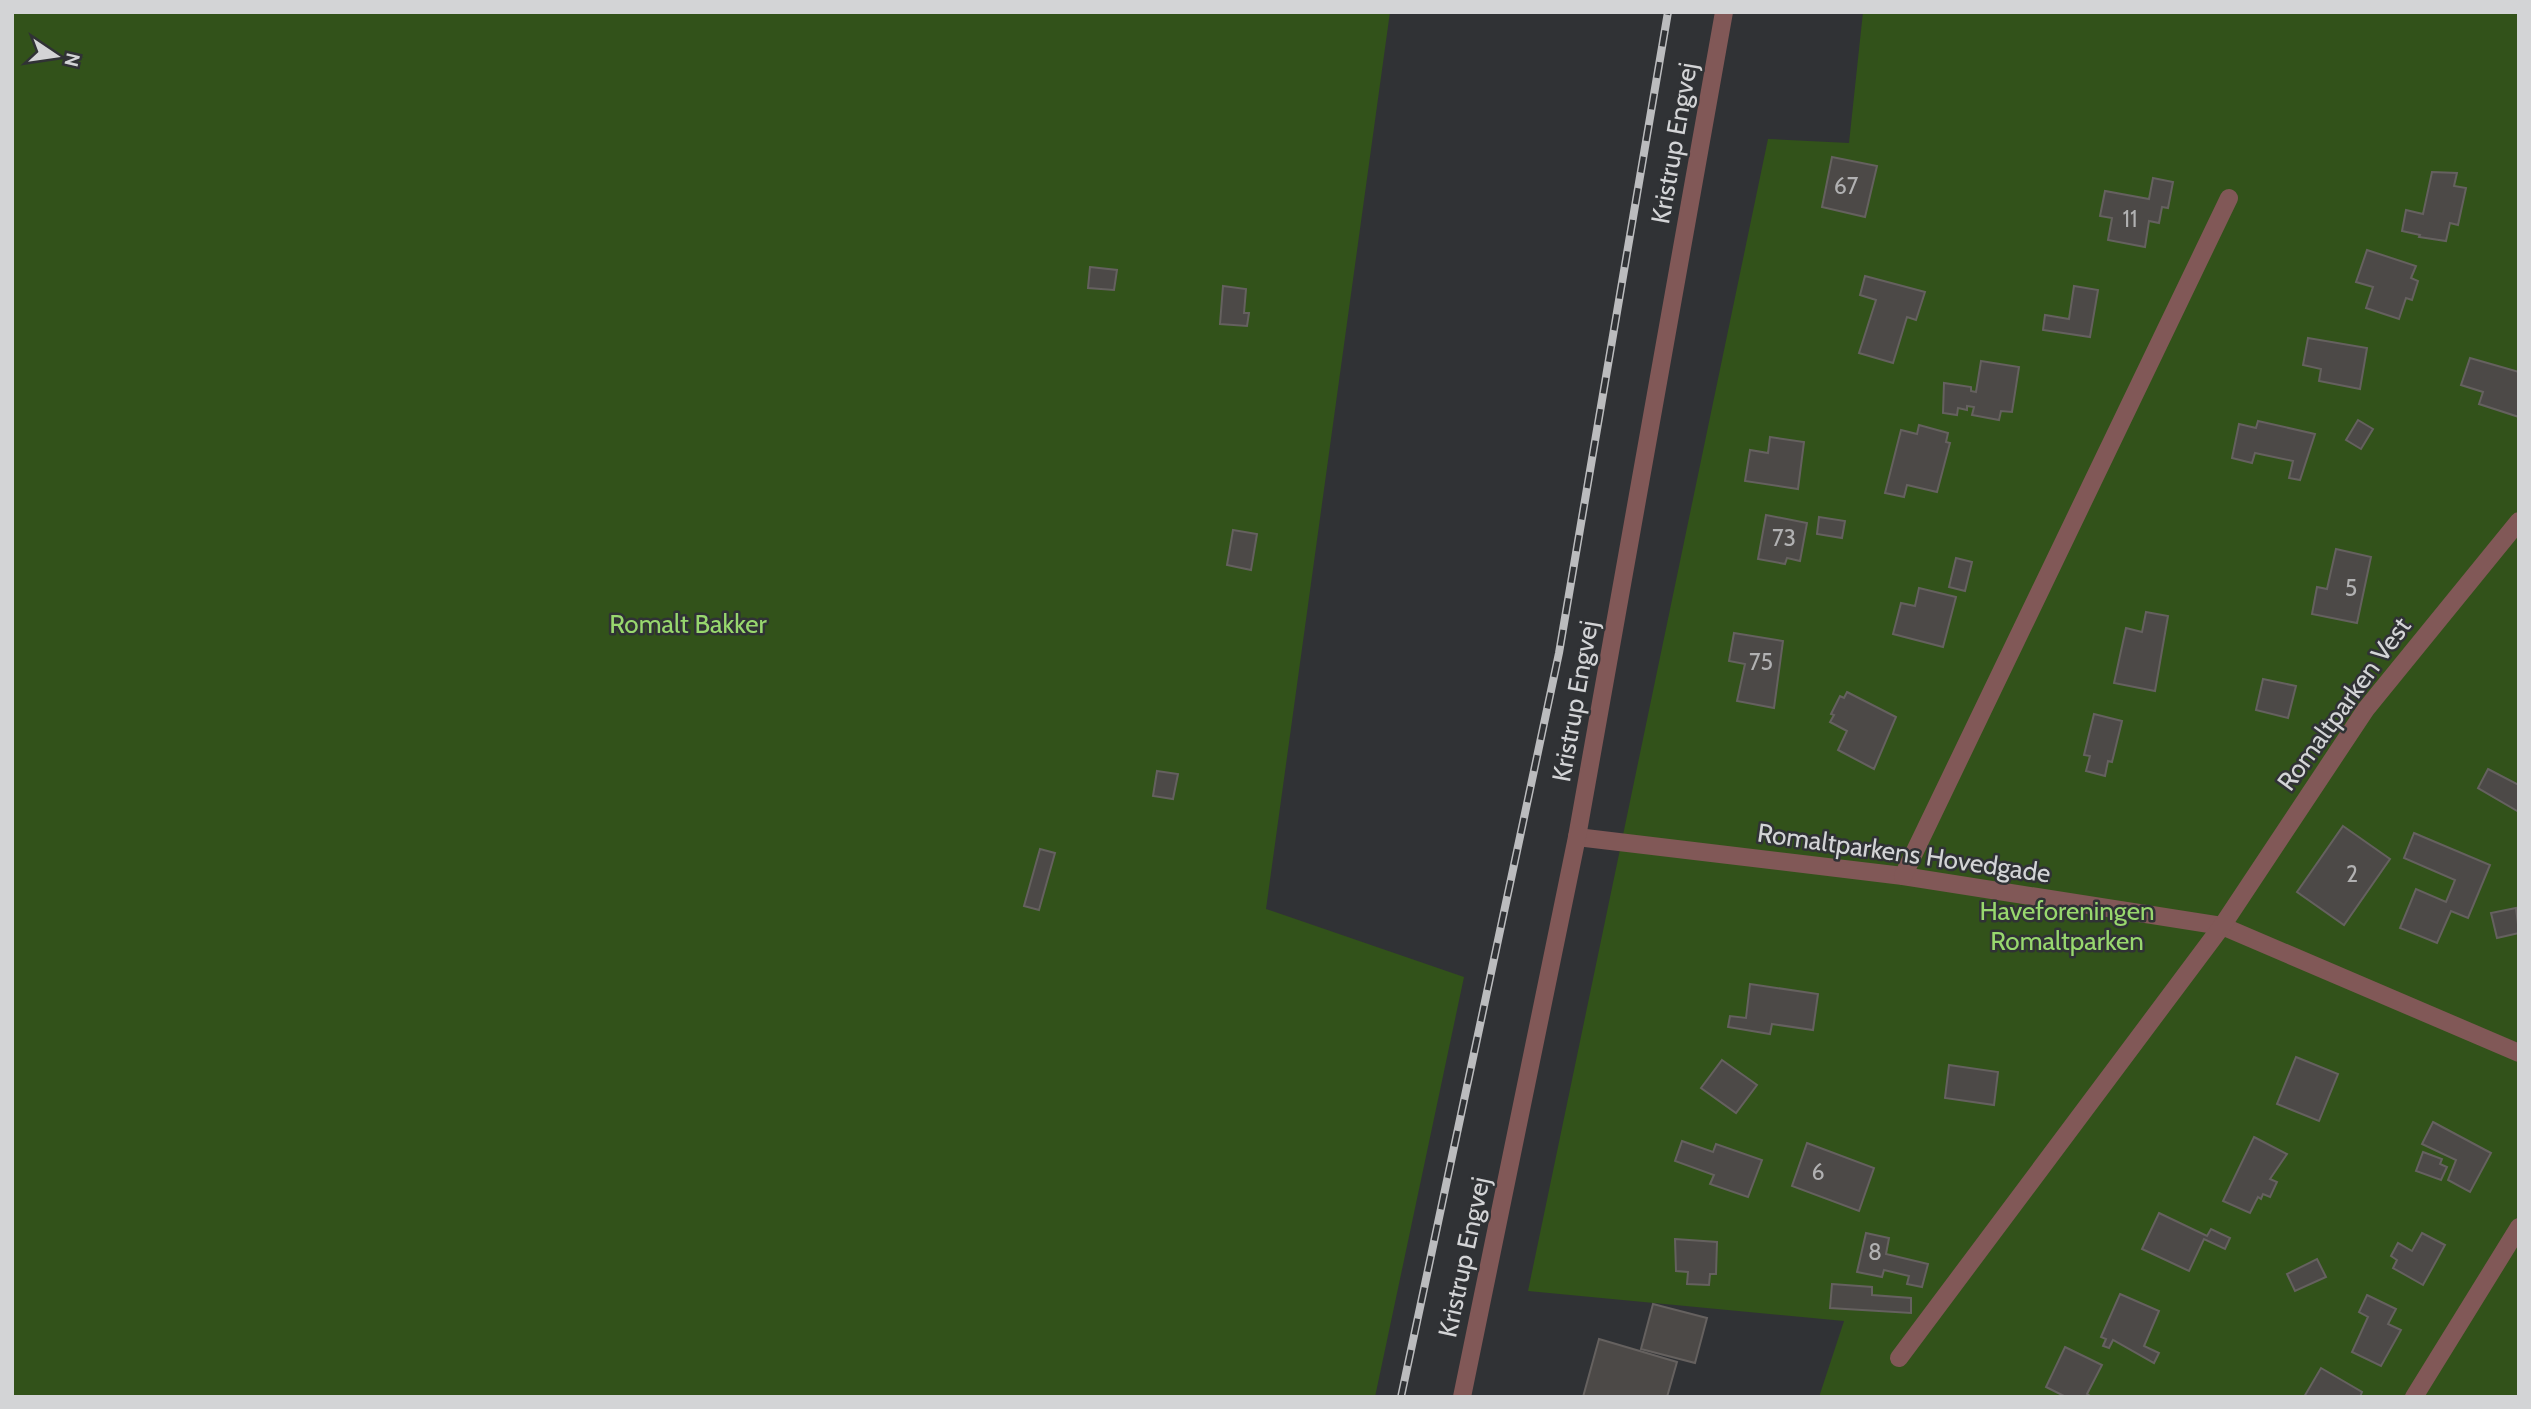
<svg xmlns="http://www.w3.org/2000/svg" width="2531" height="1409" font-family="Cabin,sans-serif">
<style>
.green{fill:#32521a}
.building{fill:#4c4947;stroke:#65615f;stroke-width:2}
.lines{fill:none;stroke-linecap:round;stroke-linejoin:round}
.minor{stroke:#815857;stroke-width:18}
.rail-casing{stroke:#bbbcbe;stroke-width:8}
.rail{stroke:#303235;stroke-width:5;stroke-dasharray:16;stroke-linecap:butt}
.labels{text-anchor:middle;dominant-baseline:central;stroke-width:5;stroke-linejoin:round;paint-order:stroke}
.number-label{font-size:23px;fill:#b1b1b2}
.street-label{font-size:26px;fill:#d3d4d6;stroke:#303235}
.park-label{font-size:26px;fill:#98d86e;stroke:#303235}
</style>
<rect width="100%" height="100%" fill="#303235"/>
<!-- green -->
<g class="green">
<path d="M12,12h1378l-124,897 198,68 -89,420h-1363z"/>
<path d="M1863,12h656v1385h-700l25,-76 -316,-30 240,-1152 81,4z"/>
</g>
<!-- building -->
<g class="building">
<path d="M1832,157l45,9 -12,51 -43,-10z"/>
<path d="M2432,172l25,1 -3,13 12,2 -8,37 -8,-2 -4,18 -27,-4 1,-2 -18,-4 4,-21 17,4z"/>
<path d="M2153,178l20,4 -5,26 -6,-1 -3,16 -10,-2 -4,26 -37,-7 4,-22 -12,-2 5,-25 44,8z"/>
<path d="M2367,250l49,16 -5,12 7,3 -6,19 -6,-2 -7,21 -33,-11 7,-21 -17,-5z"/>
<path d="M1090,267l27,3 -3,20 -26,-2z"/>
<path d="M1865,276l60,16 -9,28 -9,-3 -14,46 -34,-10 17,-53 -16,-5z"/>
<path d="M1223,286l23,3 -2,24h5l-2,13 -27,-2z"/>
<path d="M2074,286l24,4 -8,47 -47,-7 2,-15 24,4z"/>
<path d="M2308,338l59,10 -7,41 -41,-8 2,-12 -18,-4z"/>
<path d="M2470,358l49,14v45l-40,-13 4,-12 -22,-7z"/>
<path d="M1981,361l38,6 -7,45 -11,-1 -2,9 -27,-5 2,-8 -7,-1v4l-9,-2 -1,7 -14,-2 1,-30 27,4v4l5,1z"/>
<path d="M2358,420l15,9 -12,20 -15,-9z"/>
<path d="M2258,421l57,13 -15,46 -11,-2 4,-17 -38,-8 -3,10 -20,-5 7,-34 17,4z"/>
<path d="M1919,425l29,8 -2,9 4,1 -13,49 -30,-7 -3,12 -19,-4 16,-63 16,4z"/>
<path d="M1770,437l34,5 -6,47 -53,-8 5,-31 18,3z"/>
<path d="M1766,515l41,8 -7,38 -13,-3 -2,6 -27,-5z"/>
<path d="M1819,517l26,4 -3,17 -25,-4z"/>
<path d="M1233,530l24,4 -6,36 -24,-5z"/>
<path d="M2336,549l35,8 -14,66 -45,-9 5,-27 10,2z"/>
<path d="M1956,558l16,4 -7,29 -16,-4z"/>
<path d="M1919,588l37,9 -13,50 -50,-13 8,-31 14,3z"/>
<path d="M2146,612l22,4 -13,75 -41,-8 12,-55 16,4z"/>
<path d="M1734,633l49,8 -9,67 -37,-7 8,-37 -16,-3z"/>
<path d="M2263,679l33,7 -8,32 -32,-8z"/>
<path d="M1847,692l49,25 -22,52 -36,-19 9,-19 -17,-9 4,-7 -3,-1 9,-18 4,2z"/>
<path d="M2094,714l28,7 -10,41 -4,-1 -3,15 -19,-5 4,-15 -6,-1z"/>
<path d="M2488,769l31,16v27l-41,-24z"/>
<path d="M1157,771l21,3 -5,25 -20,-3z"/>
<path d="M2343,826l47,33 -46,66 -47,-33z"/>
<path d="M2414,833l76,32 -22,53 -17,-7 -14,32 -37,-15 16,-39 30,13 9,-22 -51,-22z"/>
<path d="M1040,849l15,4 -16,57 -15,-4z"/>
<path d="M2516,908l3,25 -22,5 -6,-25z"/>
<path d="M1750,984l68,10 -5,36 -41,-6 -2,10 -42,-7 2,-11 16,2z"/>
<path d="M2296,1057l42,17 -19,47 -42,-17z"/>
<path d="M1722,1060l35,25 -21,28 -35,-25z"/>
<path d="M1949,1065l49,7 -4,33 -49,-7z"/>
<path d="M2433,1122l58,31 -21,39 -22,-12 8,-20 -34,-16z"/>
<path d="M2254,1137l33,17 -17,25 7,3 -7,15 -7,-3 -2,5 -3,-2 -8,16 -27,-12z"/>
<path d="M1682,1141l31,11 3,-8 46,16 -14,37 -38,-13 4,-9 -39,-14z"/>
<path d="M1807,1143l67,25 -15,43 -67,-25z"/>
<path d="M2423,1152l19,7 -2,5 7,3 -6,13 -25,-9z"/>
<path d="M2159,1213l48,23 4,-7 19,9 -5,11 -21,-10 -15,32 -47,-22z"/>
<path d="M1866,1233l23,5 -3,16 42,10 -6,23 -15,-3 2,-8 -25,-6 -2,7 -25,-5z"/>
<path d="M2422,1233l23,12 -22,40 -30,-17 4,-8 -6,-4 7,-13 14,8z"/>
<path d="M1675,1239l42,3 -1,32h-6l-1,11 -22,-1 1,-12 -12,-1z"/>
<path d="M2317,1259l9,18 -31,14 -8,-17z"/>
<path d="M1832,1284l40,3v8l39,3v15l-81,-5z"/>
<path d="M2120,1294l39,17 -15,35 15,7 -5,10 -41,-23 -4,8 -6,-2 3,-7 -5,-2z"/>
<path d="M2367,1295l29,14 -8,15 13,6 -20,36 -29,-14 16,-35 -9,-5z"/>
<path d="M1653,1304l54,14 -12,45 -54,-14z"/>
<path d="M1599,1339l78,23 -10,35h-84z"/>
<path d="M2065,1347l37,18 -15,29 5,3h-26l-20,-10z"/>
<path d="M2321,1368l41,24 -2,5h-56z"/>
</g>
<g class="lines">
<!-- minor -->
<g class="minor">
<path d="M1577,837l326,39 319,50 297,127"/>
<path d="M1903,876l326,-678"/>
<path d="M1899,1358l323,-432 144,-217 153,-188"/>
<path d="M1462,1397l115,-560 147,-825"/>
<path d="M2414,1397l105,-170"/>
</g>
<!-- rail casing -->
<g class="rail-casing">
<path id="rail" d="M1401,1397l158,-744 109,-641"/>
</g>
<!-- rail -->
<use href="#rail" class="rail"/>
</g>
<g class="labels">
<!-- number labels -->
<g class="number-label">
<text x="1846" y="186">67</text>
<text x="2130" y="219">11</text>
<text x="1784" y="538">73</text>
<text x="2351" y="588">5</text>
<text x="1761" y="662">75</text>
<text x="2352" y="874">2</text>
<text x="1818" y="1172">6</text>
<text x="1875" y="1252">8</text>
</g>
<!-- street labels -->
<g class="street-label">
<text transform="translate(1674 143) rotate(-80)">Kristrup Engvej</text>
<text transform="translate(1575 701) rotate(-80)">Kristrup Engvej</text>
<text transform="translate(2344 704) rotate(-54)">Romaltparken Vest</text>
<text transform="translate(1904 853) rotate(8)">Romaltparkens Hovedgade</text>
<text transform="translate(1464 1257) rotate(-78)">Kristrup Engvej</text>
</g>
<!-- park labels -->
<g class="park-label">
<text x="688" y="624">Romalt Bakker</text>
<text x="2067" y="911">Haveforeningen<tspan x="2067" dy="30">Romaltparken</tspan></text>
</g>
</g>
<!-- border -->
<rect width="2531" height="1409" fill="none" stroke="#d3d4d6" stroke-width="28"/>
<!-- north arrow -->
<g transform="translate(56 56) rotate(103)" stroke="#303235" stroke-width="5" paint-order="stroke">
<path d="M0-5L12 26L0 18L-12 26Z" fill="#d3d4d6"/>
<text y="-10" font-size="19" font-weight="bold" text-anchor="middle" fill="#d3d4d6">N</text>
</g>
</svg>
